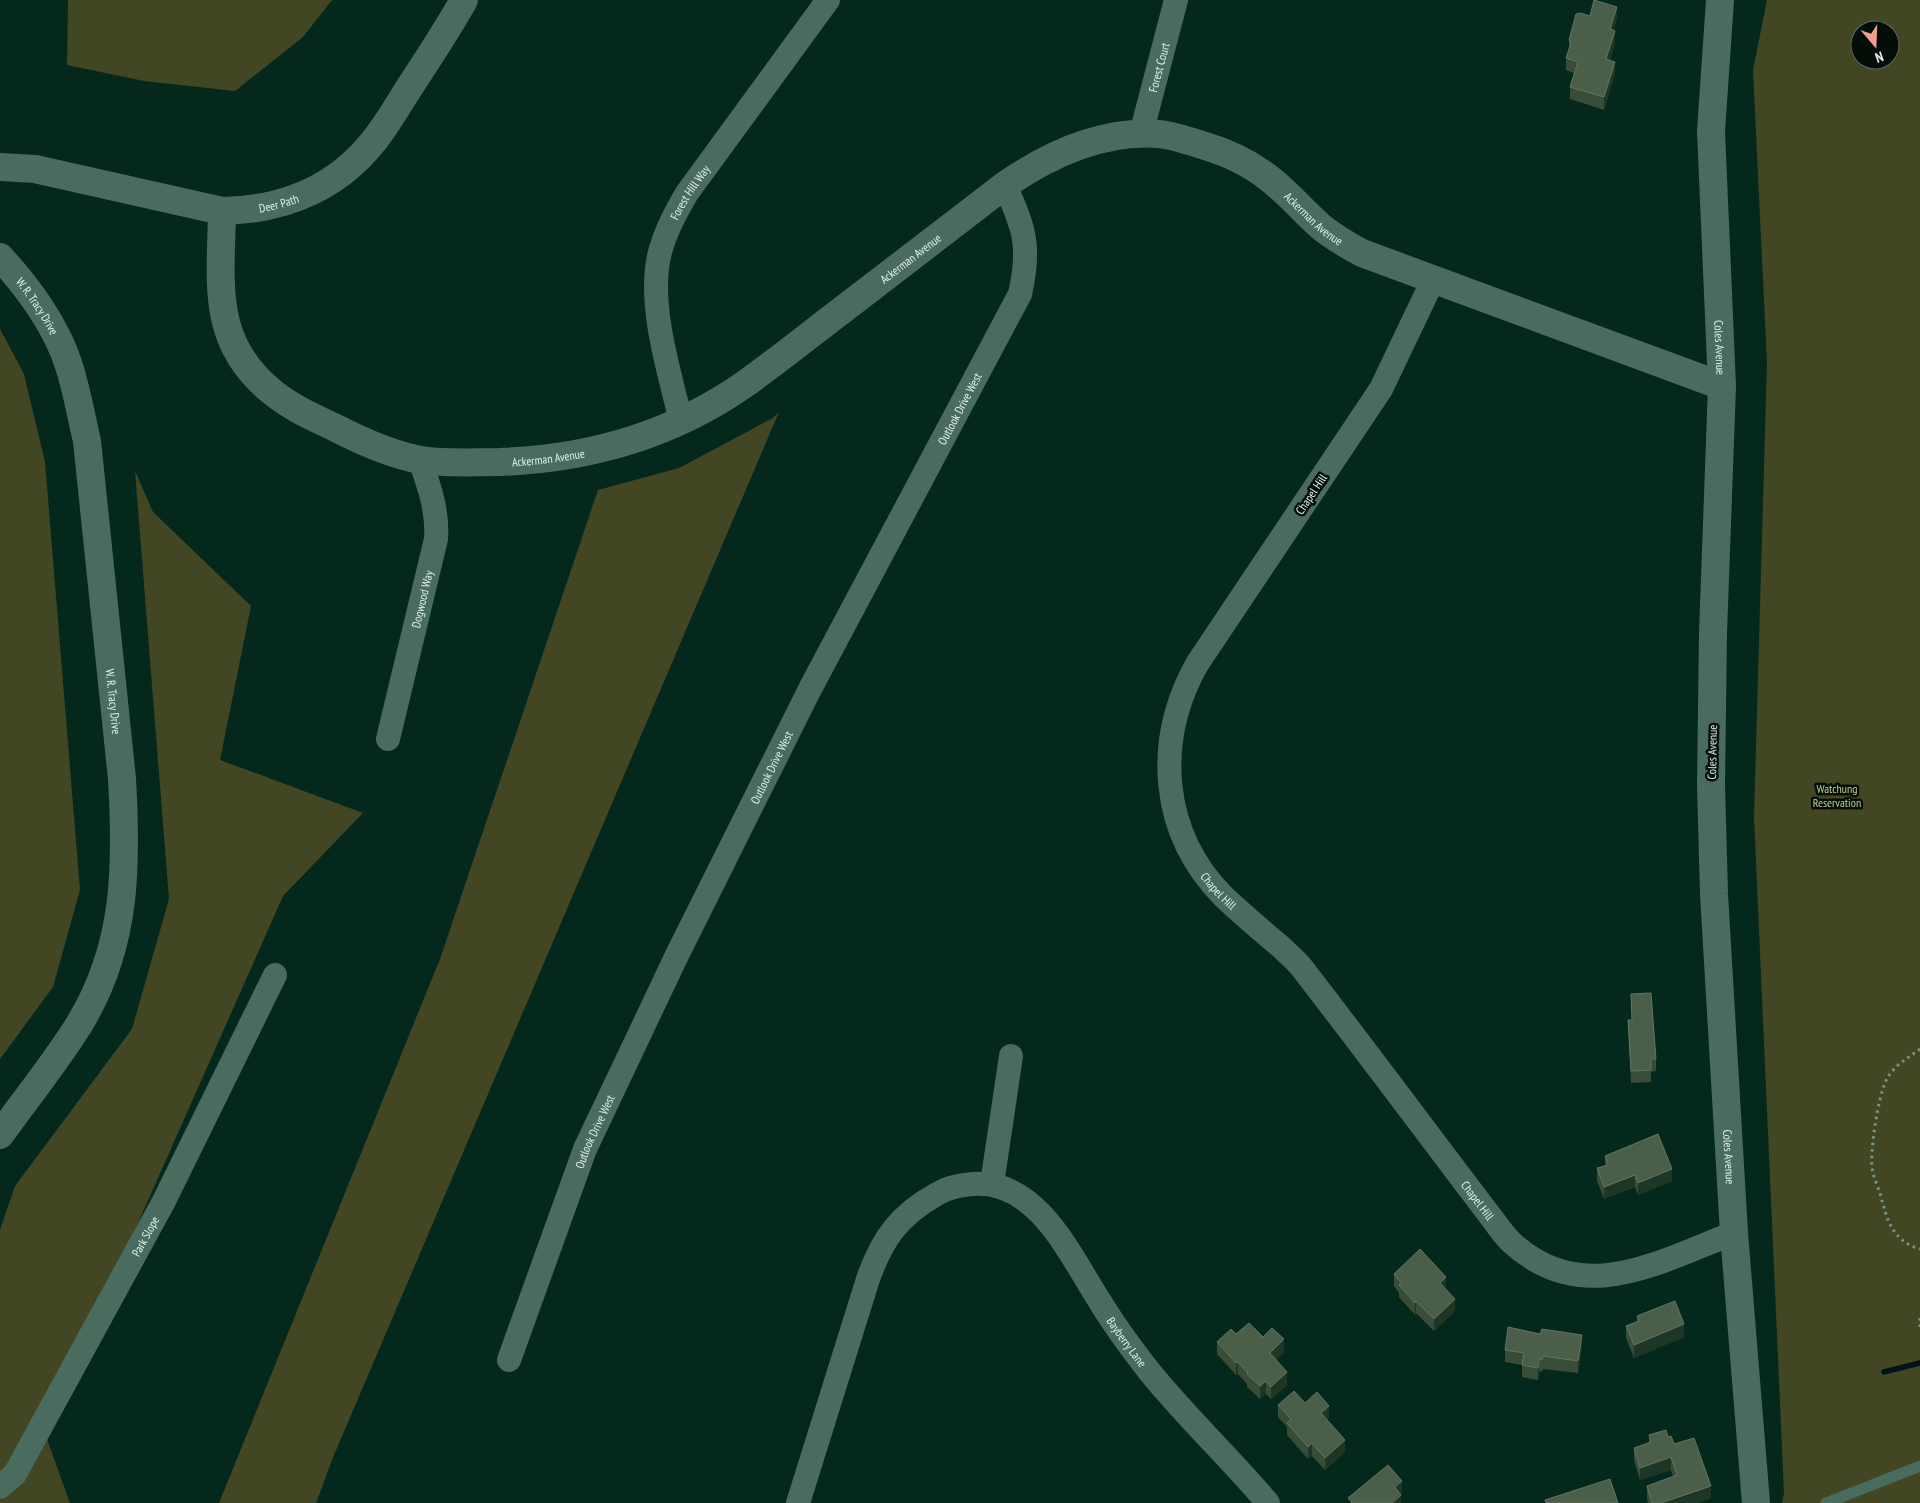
<svg xmlns="http://www.w3.org/2000/svg" width="1920" height="1503" font-family="'PT Sans Narrow',sans-serif">
<style>
.green{fill:#434623;fill-rule:evenodd}
.lines{fill:none;stroke-linecap:round;stroke-linejoin:round}
.stream{stroke:#00131c;stroke-width:5.5}
.path{stroke:#79938a;stroke-width:3;stroke-dasharray:2.5 4;stroke-linecap:butt}
.service{stroke:#4a6c5f;stroke-width:11}
.minor{stroke:#4a6c5f;stroke-width:24}
.tertiary{stroke:#4a6c5f;stroke-width:28}
.wall{fill:#394c37}
.shaded-wall{fill:#1d3625}
.building{fill:#4b5e4a;stroke:#627563}
.labels{text-anchor:middle;dominant-baseline:central;stroke-width:5;stroke-linejoin:round;paint-order:stroke}
.street-label{font-size:12px;fill:#def0e8;stroke:#030e09}
.park-label{font-size:12px;fill:#c7cd87;stroke:#030e09}
</style>
<rect width="100%" height="100%" fill="#05281d"/>
<!-- green -->
<g class="green">
<path d="M68,0h264l-29,37 -68,54 -91,-10 -77,-16z"/>
<path d="M1767,0h153v1503h-138l2,-10 -30,-676 13,-454 -14,-293zM1860,30h30v30h-30z"/>
<path d="M0,329l24,45 21,88 35,428 -27,97 -53,72z"/>
<path d="M779,412l-445,1043 -18,48h-97l221,-544 158,-469 81,-22 94,-50z"/>
<path d="M135,471l18,41 98,94 -31,154 143,53 -80,83 -164,370 -80,151 31,86h-70v-273l15,-44 117,-157 37,-130z"/>
</g>
<g class="lines">
<!-- stream -->
<path class="stream" d="M1884,1372l36,-9"/>
<!-- path -->
<g class="path">
<path d="M1920,1049c-13,10 -29,18 -35,34 -7,16 -15,68 -13,84 1,8 5,18 8,26 7,26 11,47 40,56"/>
<path d="M1920,1318v13"/>
</g>
<!-- service -->
<path class="service" d="M1826,1503l94,-37"/>
<!-- minor -->
<g class="minor">
<path id="s1" d="M1141,134l35,-134"/>
<path id="s2" d="M1433,280l-52,109 -184,275c-43,77 -37,169 27,233 18,17 38,34 57,50 7,7 15,13 21,21 65,84 128,169 192,253 5,7 11,15 17,21 71,66 147,20 223,-9"/>
<path id="s3" d="M681,421c-12,-50 -34,-119 -21,-169 6,-22 16,-40 27,-59l141,-193"/>
<path id="s4" d="M388,739l48,-200c2,-29 -7,-53 -16,-79"/>
<path d="M992,1184l19,-128"/>
<path id="s5" d="M509,1360l76,-211 93,-196 133,-266 209,-393c11,-48 4,-66 -15,-109"/>
<path id="s6" d="M0,1487l15,-13 149,-273 111,-226"/>
<path id="s7" d="M798,1503l70,-224c14,-40 31,-64 69,-85 11,-7 23,-9 36,-10 64,-5 97,71 126,116 15,25 32,48 50,71 37,46 81,87 119,132"/>
</g>
<!-- tertiary -->
<g class="tertiary">
<path id="s8" d="M1720,0l-9,131 11,255 -9,247 -2,151 3,110 20,339 22,270"/>
<path id="s9" d="M0,167l35,2 187,42c66,-1 122,-26 160,-81 10,-14 18,-28 27,-42 19,-29 38,-58 55,-88"/>
<path id="s10" d="M222,211c-1,71 -12,130 49,180 19,16 42,26 63,36 25,13 59,28 87,33 26,4 52,2 78,2 88,-3 169,-25 243,-76 34,-24 66,-50 99,-75 55,-42 110,-84 164,-126 45,-31 97,-55 153,-51 15,1 30,7 44,11 24,7 48,18 68,34 18,14 33,32 50,47 13,11 27,19 42,27l360,133"/>
<path id="s11" d="M0,257c28,30 57,70 69,109 8,25 12,50 18,75l35,338c5,87 5,166 -42,244 -24,39 -53,74 -80,112"/>
</g>
</g>
<!-- wall -->
<g class="wall">
<path d="M1617,19l-4,11 2,13 -5,17 5,14 -11,36 -34,-11v-12l4,-14 -8,-3v-12l3,-7v-11z"/>
<path d="M1631,994l25,65v12l-5,1v10l-20,1 -3,-63h4z"/>
<path d="M1605,1156l67,25 -34,14 -3,-8 -31,12 -7,-18v-13l8,-2z"/>
<path d="M1394,1274l52,15 9,22 -21,20 -18,-18 -1,2 -16,-18v-4l-5,-7z"/>
<path d="M1637,1316l47,21 -50,21 -8,-20v-12l11,-4z"/>
<path d="M1236,1334l27,3 21,15 -8,8 11,25 -16,14 -5,-5 -6,5 -13,-12v-3l-9,-10 -2,1 -19,-21v-12z"/>
<path d="M1582,1347l-4,26 -35,-4 -1,3 -3,-1 -1,9 -16,-3v-12l-17,-3v-12z"/>
<path d="M1278,1405l51,13 -2,2 18,32 -20,18 -13,-14 -4,3 -21,-24v-8l-9,-10z"/>
<path d="M1649,1435l19,2 43,61 -14,5h-49l-1,-4v-13l26,-9 -2,-7 -31,10 -6,-20v-12l15,-5z"/>
</g>
<!-- shaded-wall -->
<g class="shaded-wall">
<path d="M1617,7v12l-7,22v-12z"/>
<path d="M1615,31v12l-9,28v-12z"/>
<path d="M1615,62v12l-11,36v-13z"/>
<path d="M1672,1169v12l-34,14v-12z"/>
<path d="M1635,1175v12l-31,12v-12z"/>
<path d="M1446,1277v12l-6,-6z"/>
<path d="M1455,1299v12l-21,20v-12z"/>
<path d="M1416,1301v12l-1,2v-12z"/>
<path d="M1684,1324v13l-50,21v-13z"/>
<path d="M1582,1335v12l-4,26v-12z"/>
<path d="M1284,1339v13l-14,13v-12z"/>
<path d="M1539,1359v12l-1,9v-12z"/>
<path d="M1238,1362v12l-2,1v-12z"/>
<path d="M1287,1372v13l-16,14v-12z"/>
<path d="M1266,1381v13l-6,5v-13z"/>
<path d="M1329,1406v12l-8,7v-12z"/>
<path d="M1345,1440v12l-20,18v-12z"/>
<path d="M1312,1443v13l-4,3v-12z"/>
<path d="M1671,1457v13l-31,10v-12z"/>
<path d="M1402,1481v12l-7,6v-12z"/>
<path d="M1711,1486v12l-14,5h-36z"/>
<path d="M1401,1495v8h-9z"/>
</g>
<!-- building -->
<g class="building">
<path d="M1594,0l23,7 -7,22 5,2 -9,28 9,3 -11,35 -34,-10 8,-25 -12,-4 5,-15 -2,-3 7,-26 4,-1 10,3z"/>
<path d="M1651,993l5,66h-5v11l-20,1 -3,-51h4l-1,-26z"/>
<path d="M1658,1134l14,35 -34,14 -3,-8 -31,12 -7,-19 11,-3 -3,-9z"/>
<path d="M1420,1249l26,28 -6,6 15,16 -21,20 -18,-18 -1,2 -16,-18 2,-2 -7,-9z"/>
<path d="M1675,1301l9,23 -50,21 -8,-19 13,-5 -2,-5z"/>
<path d="M1249,1323l14,14 9,-9 12,11 -14,14 17,19 -16,15 -5,-6 -6,5 -13,-12 1,-1 -10,-11 -2,1 -19,-21 14,-13 5,5z"/>
<path d="M1508,1327l32,7 2,-5 40,6 -4,26 -35,-5 -1,4 -3,-1 -1,9 -16,-3 2,-12 -19,-3z"/>
<path d="M1294,1391l11,12 12,-11 12,14 -8,7 24,27 -20,18 -13,-15 -4,4 -21,-24 4,-4 -13,-14z"/>
<path d="M1666,1430l2,7 3,-1 3,8 20,-6 17,48 -50,17h-9l-5,-17 30,-11 -6,-18 -31,11 -6,-20 17,-6 -2,-7z"/>
<path d="M1388,1465l14,16 -7,6 6,8 -9,8h-40l-4,-5z"/>
<path d="M1610,1479l8,24h-72l-1,-3z"/>
</g>
<g class="labels">
<!-- street labels -->
<g class="street-label">
<text stroke="none"><textPath href="#s1" startOffset="69">Forest Court</textPath></text>
<text stroke="none"><textPath href="#s3" startOffset="239">Forest Hill Way</textPath></text>
<text stroke="none"><textPath href="#s9" startOffset="284">Deer Path</textPath></text>
<text stroke="none"><textPath href="#s10" startOffset="1374">Ackerman Avenue</textPath></text>
<text stroke="none"><textPath href="#s10" startOffset="909">Ackerman Avenue</textPath></text>
<text stroke="none"><textPath href="#s11" startOffset="62">W. R. Tracy Drive</textPath></text>
<text stroke="none"><textPath href="#s8" startOffset="348">Coles Avenue</textPath></text>
<text stroke="none"><textPath href="#s5" startOffset="1054">Outlook Drive West</textPath></text>
<text stroke="none"><textPath href="#s10" startOffset="489">Ackerman Avenue</textPath></text>
<text transform="translate(1311 494) rotate(-56)">Chapel Hill</text>
<text stroke="none"><textPath href="#s4" startOffset="144">Dogwood Way</textPath></text>
<text stroke="none"><textPath href="#s11" startOffset="469">W. R. Tracy Drive</textPath></text>
<text transform="translate(1712 752) rotate(-89)">Coles Avenue</text>
<text stroke="none"><textPath href="#s5" startOffset="649">Outlook Drive West</textPath></text>
<text stroke="none"><textPath href="#s2" startOffset="696">Chapel Hill</textPath></text>
<text stroke="none"><textPath href="#s5" startOffset="244">Outlook Drive West</textPath></text>
<text stroke="none"><textPath href="#s8" startOffset="1158">Coles Avenue</textPath></text>
<text stroke="none"><textPath href="#s2" startOffset="1101">Chapel Hill</textPath></text>
<text stroke="none"><textPath href="#s6" startOffset="291">Park Slope</textPath></text>
<text stroke="none"><textPath href="#s7" startOffset="616">Bayberry Lane</textPath></text>
</g>
<!-- park labels -->
<g class="park-label">
<text x="1837" y="788">Watchung<tspan x="1837" dy="14">Reservation</tspan></text>
</g>
</g>
<!-- north arrow -->
<g transform="translate(1875 45) rotate(161)"><circle r="24" fill="#030e09" stroke="#5b6862"/>
<path d="M0-4L9 19L0 12L-9 19Z" fill="#f59c90"/>
<text y="-8" font-size="14" font-weight="bold" text-anchor="middle" fill="#def0e8">N</text>
</g>
</svg>
